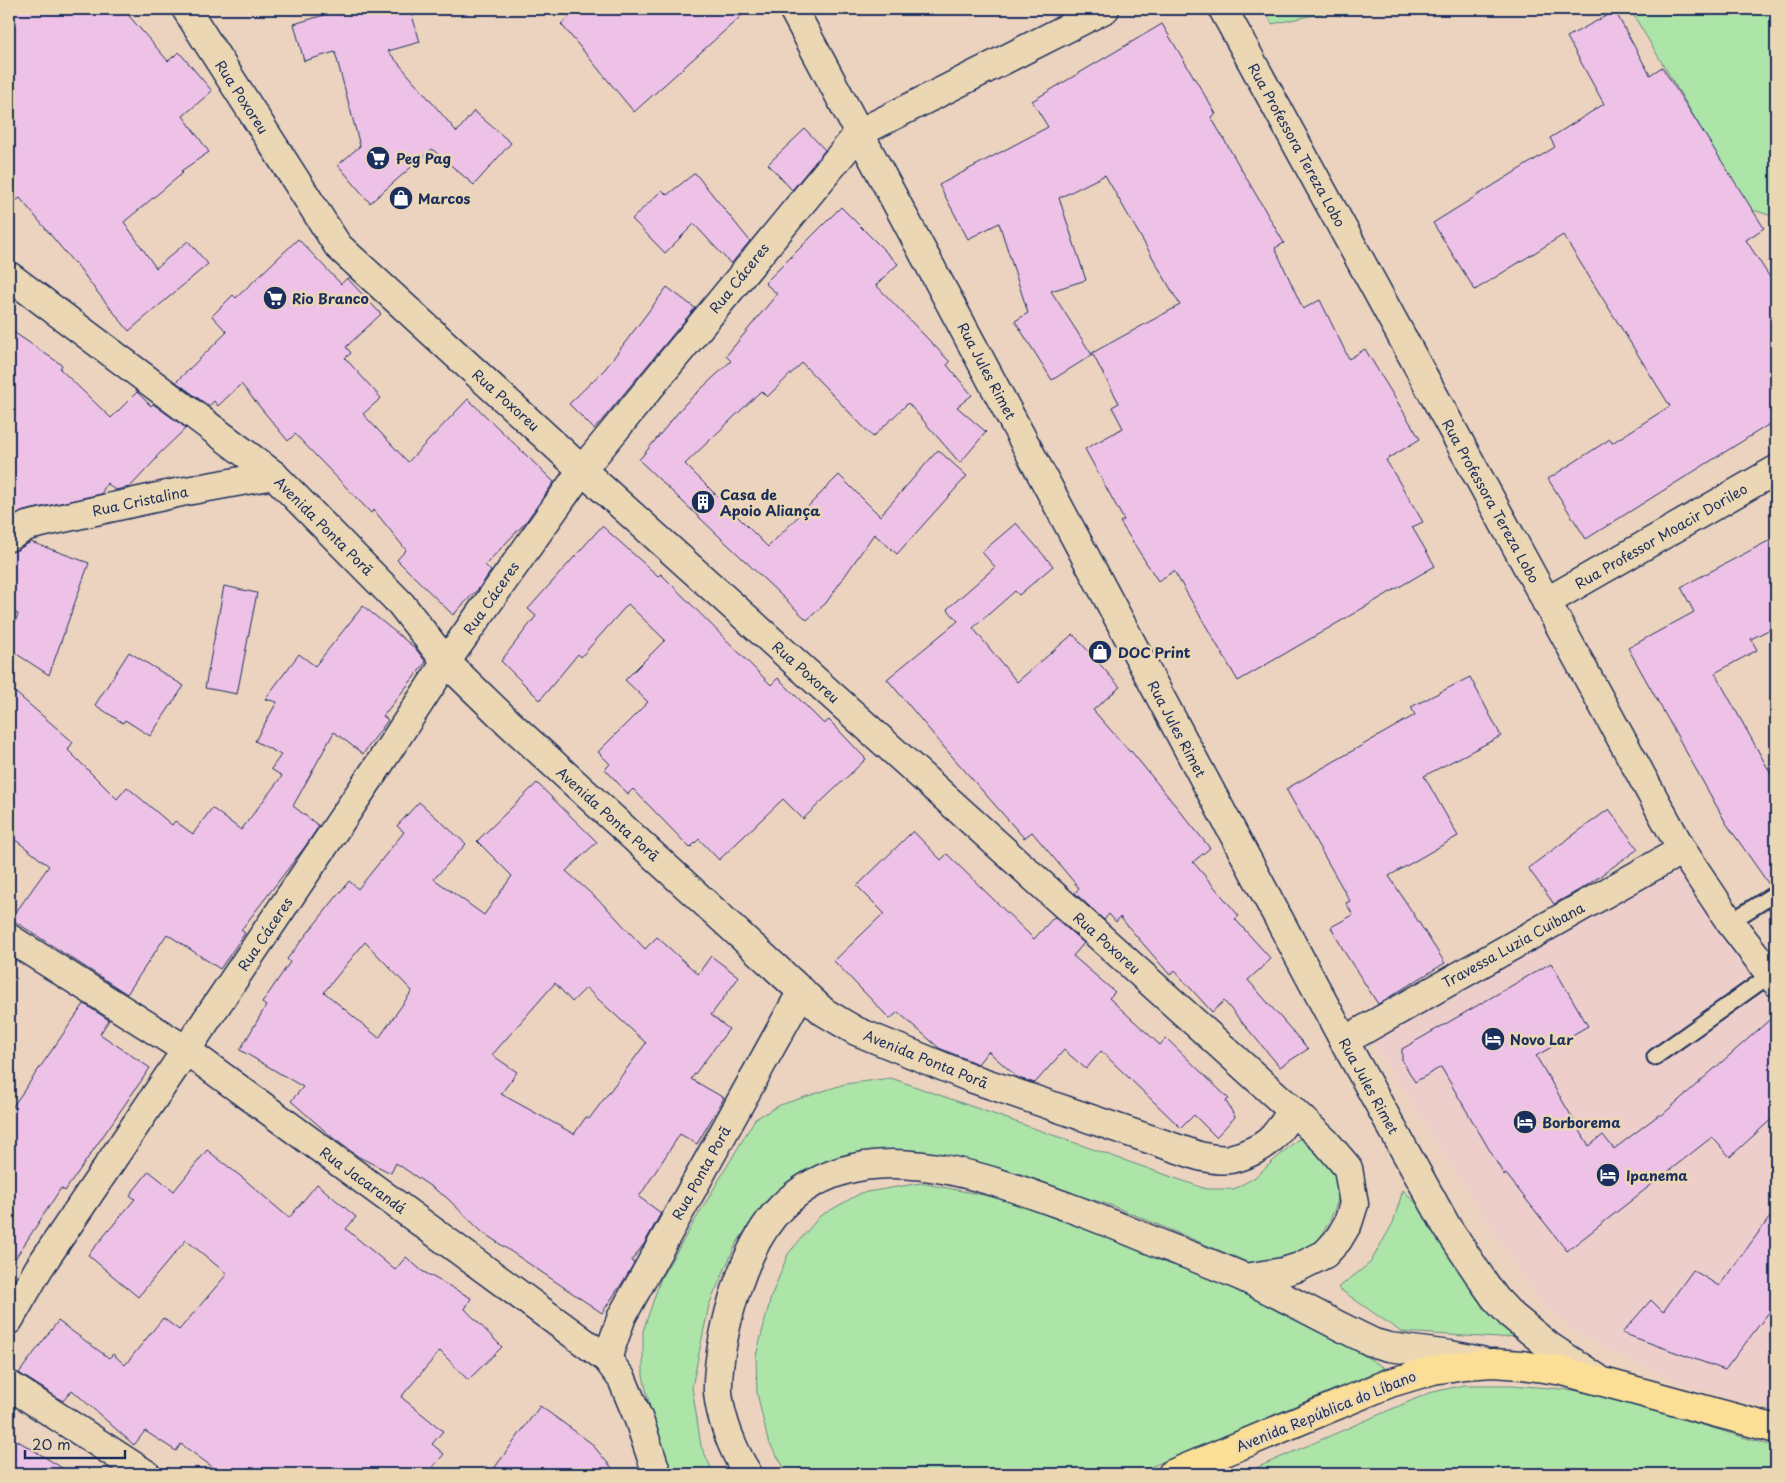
<svg xmlns="http://www.w3.org/2000/svg" width="1785" height="1483" font-family="'Playpen Sans',sans-serif">
<style>
.built{fill:#edcecb}
.green{fill:#ade4a8;stroke:#648a83}
.building{fill:#eec2e7;stroke:#1b2f5e;fill-rule:evenodd}
.lines{fill:none;stroke-linecap:round;stroke-linejoin:round}
.lane-casing{stroke:#1b2f5e;stroke-width:19}
.street-casing{stroke:#1b2f5e;stroke-width:31}
.secondary-casing{stroke:#1b2f5e;stroke-width:31}
.primary-casing{stroke:#1b2f5e;stroke-width:31}
.lane{stroke:#ecd7b5;stroke-width:15}
.street{stroke:#ecd7b5;stroke-width:28}
.secondary{stroke:#ecd7b5;stroke-width:28}
.primary{stroke:#fbdf96;stroke-width:28}
.labels{text-anchor:middle;dominant-baseline:central;stroke-width:5;stroke-linejoin:round;paint-order:stroke}
.street-label{font-size:14px;fill:#1b2f5e;stroke:#ecd7b5}
.poi-label{font-size:14px;font-weight:bold;fill:#1b2f5e;stroke:#ecd7b5;text-anchor:start}
</style>
<rect width="100%" height="100%" fill="#ecd3bf"/>
<filter id="ink" filterUnits="userSpaceOnUse"><feTurbulence type="fractalNoise" baseFrequency=".02" numOctaves="2"/><feDisplacementMap in="SourceGraphic" scale="10" xChannelSelector="R" yChannelSelector="G"/><feConvolveMatrix kernelMatrix="1 2 1 2 8 2 1 2 1" color-interpolation-filters="sRGB"/></filter>
<g filter="url(#ink)">
<!-- built -->
<path class="built" d="M1675,868l101,134v407l-92,-24 -75,-35 -48,-29 -26,-26 -165,-256z"/>
<!-- green -->
<g class="green">
<path d="M1264,9h66l-11,5 -47,10z"/>
<path d="M1630,9h146v208l-27,-8z"/>
<path d="M891,1078l315,111h28l20,-11 43,-38 8,-2 30,24 7,27 -8,22 -13,26 -13,14 -51,15 -144,-60 -170,-52 -69,-2 -47,8 -35,20 -29,24 -27,40 -27,61 -17,82 9,59 13,28h-46l-13,-42 -12,-57v-44l18,-53 94,-159 25,-14 65,-21z"/>
<path d="M921,1183l124,24 236,99 104,62 -251,106h-346l-20,-33 -11,-48 -1,-37 15,-59 17,-43 32,-38 41,-23z"/>
<path d="M1403,1190c36,33 57,85 87,122 7,9 17,17 25,24l-17,2 -97,-6 -63,-44 32,-25 23,-40z"/>
<path d="M1464,1385h48l61,5 46,10 157,47v27h-534l187,-81z"/>
</g>
<!-- building -->
<g class="building">
<path d="M9,9h114l45,52 11,-9 33,39 -29,25 26,36 -28,19 2,2 -59,49 32,46 32,-27 20,23 -79,67 -35,-43 -19,-26 -1,1 -54,-65 -11,8z"/>
<path d="M322,9h88l10,33 -32,9 69,81 17,-21 37,32 -37,42 -42,-36 -62,54 -32,-38 22,-19 -25,-94 -31,9 -10,-37 30,-9z"/>
<path d="M579,9h170l-115,103 -73,-88z"/>
<path d="M1615,11l35,64 12,-8 102,161 -18,12 30,47v133l-190,119 -38,-60 62,-40 2,4 58,-37 -107,-171 -88,55 -42,-67 122,-76 -5,-9 54,-34 -37,-67z"/>
<path d="M1162,24l54,90 -5,3 73,126 -9,5 28,61 17,-9 29,59 16,-10 55,90 -34,21 37,62 -11,5 23,39 -197,115 -64,-110 -16,10 -38,-59 4,-2 -39,-71 38,-21 -11,-21 7,-4 -27,-50 88,-48 -75,-130 -46,23 27,82 -35,11 41,64 -40,25 -37,-59 13,-8 -29,-90 -31,16 -29,-54 109,-58 -16,-26z"/>
<path d="M805,129l20,21 -33,40 -24,-26z"/>
<path d="M695,173l55,68 -19,23 -37,-40 -29,29 -33,-34 30,-29 5,5z"/>
<path d="M841,207l57,57 -22,21 74,77 -3,3 25,30 -15,12 29,25 -26,31 -52,-60 -35,34 -71,-74 -35,34 -6,-6 -76,73 83,83 71,-72 41,41 58,-66 29,26 -70,78 -23,-20 -48,69 -19,17 -168,-160 46,-56 46,-43 -5,-5 51,-62 -12,-11z"/>
<path d="M298,239l43,45 6,-6 34,36 -35,33 5,6 -6,5 36,40 -18,16 45,48 60,-63 86,83 -29,41 -40,42 6,6 -12,17 -26,27 -56,-55 9,-10 -32,-40 -3,3 -76,-79 -7,7 -47,-57 -23,22 -4,-5 -5,5 -33,-24 51,-50 -15,-16 21,-21 3,3z"/>
<path d="M667,287l28,21 -92,111 -9,10 -25,-25 36,-35z"/>
<path d="M9,329l53,36 -2,4 51,49 26,-26 14,14 2,-2 33,24 -30,29 1,1 -27,29 -15,3 -8,-7 -6,11 -77,17 -15,8z"/>
<path d="M1016,523l37,43 -34,29 -4,-4 -42,37 44,54 56,-48 47,53 -27,23 37,42 1,-1 79,97 -17,14 46,54 -4,3 36,40 -23,21 60,69 -28,18 -56,-66 -12,11 -37,-41 -5,4 -50,-58 -4,5 -7,-8 -5,6 -29,-27 4,-5 -47,-56 -8,6 -81,-92 -56,-67 71,-58 -11,-12 48,-42 -13,-15z"/>
<path d="M602,526l56,50 3,-2 110,111 7,-7 46,46 5,-4 37,39 -63,60 -20,-20 -64,61 -20,-21 -9,9 -57,-59 -5,5 -23,-25 5,-5 -12,-12 50,-50 -23,-22 40,-40 -37,-36 -47,53 -3,-3 -38,46 -39,-39 35,-45 -8,-7z"/>
<path d="M1776,537v89l-25,13 6,11 -42,23 61,110v101l-6,2 -44,-63 -98,-175 66,-36 -13,-25z"/>
<path d="M31,542l58,21 -40,112 -40,-26v-10l9,-25 -9,-4v-57l8,-3z"/>
<path d="M224,586l33,7 -20,101 -32,-6z"/>
<path d="M363,606l52,42 11,14 -43,54 5,4 -25,34 -29,-22 -41,74 26,20 -15,22 -63,82 4,3 -25,36 -53,-35 -40,60 -116,-75 38,-53 -40,-31v-148l64,55 -5,8 49,49 10,-12 45,38 3,-4 18,13 19,-26 29,22 41,-54 -11,-7 10,-14 -26,-14 22,-39 -12,-3 34,-45 16,12z"/>
<path d="M129,652l55,34 -34,50 -25,-16 -2,3 -28,-18z"/>
<path d="M1470,677l31,59 -77,40 34,60 -69,40 56,87 -67,41 -33,-51 -14,-26 22,-12 -7,-12 4,-2 -64,-112 129,-74 -4,-8z"/>
<path d="M537,783l60,59 -31,29 41,37 38,41 12,-12 41,37 13,-18 28,21 -28,38 18,14 -38,50 33,19 -27,46 -17,-10 -41,63 22,16 -17,31 -13,17 3,2 -8,14 -24,36 -120,-81 -36,-35 -50,-34 -5,10 -32,-16 -26,-19 -42,-37 12,-14 -63,-37 26,-44 -4,-3 28,-41 -3,-3 62,-78 9,8 46,-57 -7,-6 22,-24 47,42 -32,35 50,36 28,-39 -35,-35zM365,942l47,49 -33,47 -55,-46zM555,983l17,19 14,-14 60,55 -57,76 -3,-2 -12,17 -73,-40 16,-22 -25,-17z"/>
<path d="M1609,809l29,40 -52,37 -32,18 -26,-36z"/>
<path d="M913,831l28,29 6,-6 87,85 20,-22 30,26 -11,13 42,36 -6,6 51,47 6,-7 63,61 -3,2 9,16 -19,20 -22,-22 -13,13 -80,-77 -15,18 -22,-19 -29,33 -17,-5 -30,-27 -10,13 -39,-16 -41,-36 -8,7 -56,-58 50,-48 -27,-27z"/>
<path d="M1551,963l37,63 -52,30 53,90 14,-11 11,14 46,-35 1,2 115,-102v101l-46,42 -18,-20 -145,114 -61,-77 -2,1 -63,-108 -26,15 -13,-22v-11z"/>
<path d="M84,1004l25,16 -9,14 50,34 -85,123 -4,-3 -52,80v-156z"/>
<path d="M207,1150l37,29 45,39 28,-34 39,33 -10,12 49,41 11,-13 16,14 49,27 -6,11 37,38 -34,33 -28,-29 -39,46 42,34 -11,13 12,10 -17,20h-205l-41,-30 -5,7 -31,-20 -11,14 -62,-55 -9,11 -44,-28 39,-52 51,37 4,-4 12,11 38,-47 16,12 48,-56 -41,-34 -48,57 -50,-42 47,-56 -5,-4 19,-24 25,20z"/>
<path d="M1776,1209v94l-51,67 -103,-37 29,-33 12,12 30,-42 26,16z"/>
<path d="M540,1406l51,37 26,31h-127z"/>
<path d="M9,1436l21,12 42,26h-63z"/>
</g>
<g class="lines">
<!-- lane casing -->
<g class="lane-casing">
<g id="lane">
<path d="M1730,922l46,-29"/>
<path d="M1655,1057l115,-82"/>
</g>
</g>
<!-- street casing -->
<g class="street-casing">
<g id="street">
<path d="M1223,9l459,841 48,72 46,60"/>
<path d="M9,276l265,199 127,129 45,58 63,61 315,289 32,19 115,47 228,78c10,2 20,5 31,3 14,-3 35,-12 44,-23 7,-8 13,-17 18,-26"/>
<path d="M9,537l18,-11 154,-34 93,-17"/>
<path d="M1546,602l230,-132"/>
<path d="M9,938l177,112 421,309 15,20 17,41 18,54"/>
<path d="M1344,1041l338,-191"/>
<path d="M9,1320l30,-52 341,-505 66,-101 136,-192 277,-337 246,-124"/>
<path d="M607,1359l15,-43 180,-325"/>
<path d="M9,1385l137,89"/>
</g>
</g>
<!-- secondary casing -->
<g class="secondary-casing">
<g id="secondary">
<path d="M186,9l152,237 244,224 710,640 34,32 22,26 6,36 -6,19 -10,17 -13,14 -26,13 -16,5 -38,6"/>
<path d="M793,9l551,1032 103,186 36,54 12,17 15,16 40,33 47,31"/>
<path d="M748,1474c-14,-21 -28,-56 -30,-82 -1,-31 9,-76 19,-105 19,-56 45,-97 105,-116 71,-22 159,12 226,36 32,12 64,25 95,38 28,11 55,21 82,33 44,21 86,45 129,65l15,4 61,8 31,6"/>
</g>
</g>
<!-- primary casing -->
<g class="primary-casing">
<path id="primary" d="M1172,1474l218,-91 43,-13 31,-5 29,-2 29,2 41,6 213,58"/>
</g>
<!-- lane -->
<use href="#lane" class="lane"/>
<!-- street -->
<use href="#street" class="street"/>
<!-- secondary -->
<use href="#secondary" class="secondary"/>
<!-- primary -->
<use href="#primary" class="primary"/>
</g>
</g>
<!-- icons -->
<defs>
<g id="supermarket-disc" transform="scale(1.25)"><circle r="9.5" fill="#1b2f5e" stroke="#ecd7b5"/><path d="M-6-5.5h2.5l.6 2H6L4.5 2H-2.5L-4.4-4H-6ZM-1.5 3.2a1.3 1.3 0 1 0 .1 0ZM3 3.2a1.3 1.3 0 1 0 .1 0Z" fill="#fff"/></g>
<g id="shop-disc" transform="scale(1.25)"><circle r="9.5" fill="#1b2f5e" stroke="#ecd7b5"/><path d="M-5-2.5h2.3a2.7 3.5 0 0 1 5.4 0H5L5.5 6h-11ZM-1.5-2.5h3a1.5 2.3 0 0 0-3 0Z" fill="#fff"/></g>
<g id="building-disc" transform="scale(1.25)"><circle r="9.5" fill="#1b2f5e" stroke="#ecd7b5"/><path d="M-4-6H4V6H1V3H-1V6H-4ZM-2.5-4.3h1.7v1.8h-1.7ZM.8-4.3h1.7v1.8H.8ZM-2.5-1h1.7V.8h-1.7ZM.8-1h1.7V.8H.8Z" fill="#fff"/></g>
<g id="hotel-disc" transform="scale(1.25)"><circle r="9.5" fill="#1b2f5e" stroke="#ecd7b5"/><path d="M-6-4.5h1.5V1H6V5H4.5V3h-9V5H-6ZM-4 0a1.8 1.8 0 1 1 3.6 0ZM.5 0V-2.5h3Q6-2.5 6 0Z" fill="#fff"/></g>
</defs>
<g fill-rule="evenodd">
<use href="#supermarket-disc" x="378" y="158"/>
<use href="#shop-disc" x="401" y="198"/>
<use href="#supermarket-disc" x="275" y="298"/>
<use href="#building-disc" x="703" y="502"/>
<use href="#shop-disc" x="1100" y="652"/>
<use href="#hotel-disc" x="1493" y="1039"/>
<use href="#hotel-disc" x="1525" y="1122"/>
<use href="#hotel-disc" x="1608" y="1175"/>
</g>
<g class="labels">
<!-- street labels -->
<g class="street-label">
<text transform="translate(242 97) rotate(57)">Rua Poxoreu</text>
<text transform="translate(1297 145) rotate(61)">Rua Professora Tereza Lobo</text>
<text transform="translate(739 278) rotate(-51)">Rua Cáceres</text>
<text transform="translate(987 371) rotate(62)">Rua Jules Rimet</text>
<text transform="translate(506 400) rotate(42)">Rua Poxoreu</text>
<text transform="translate(140 501) rotate(-12)">Rua Cristalina</text>
<text transform="translate(1491 501) rotate(61)">Rua Professora Tereza Lobo</text>
<text transform="translate(324 526) rotate(45)">Avenida Ponta Porã</text>
<text transform="translate(1661 536) rotate(-30)">Rua Professor Moacir Dorileo</text>
<text transform="translate(491 598) rotate(-55)">Rua Cáceres</text>
<text transform="translate(806 672) rotate(42)">Rua Poxoreu</text>
<text transform="translate(1177 729) rotate(62)">Rua Jules Rimet</text>
<text transform="translate(608 814) rotate(42)">Avenida Ponta Porã</text>
<text transform="translate(265 934) rotate(-56)">Rua Cáceres</text>
<text transform="translate(1107 943) rotate(42)">Rua Poxoreu</text>
<text transform="translate(1513 945) rotate(-29)">Travessa Luzia Cuibana</text>
<text transform="translate(926 1059) rotate(22)">Avenida Ponta Porã</text>
<text transform="translate(1369 1086) rotate(61)">Rua Jules Rimet</text>
<text transform="translate(701 1173) rotate(-61)">Rua Ponta Porã</text>
<text transform="translate(363 1180) rotate(36)">Rua Jacarandá</text>
<text transform="translate(1326 1411) rotate(-22)">Avenida República do Líbano</text>
</g>
<!-- poi labels -->
<g class="poi-label">
<text x="396" y="158">Peg Pag</text>
<text x="418" y="198">Marcos</text>
<text x="292" y="298">Rio Branco</text>
<text x="720" y="494">Casa de<tspan x="720" dy="16">Apoio Aliança</tspan></text>
<text x="1118" y="652">DOC Print</text>
<text x="1510" y="1039">Novo Lar</text>
<text x="1542" y="1122">Borborema</text>
<text x="1626" y="1175">Ipanema</text>
</g>
</g>
<!-- margin -->
<rect width="1785" height="1483" fill="none" stroke="#ecd7b5" stroke-width="30"/>
<rect x="15" y="15" width="1755" height="1453" fill="none" stroke="#1b2f5e" stroke-width="2" filter="url(#ink)"/>
<!-- scale -->
<path d="M25 1450v8h100v-8" fill="none" stroke="#1b2f5e" stroke-width="2.5"/>
<text x="32" y="1450" font-size="15" fill="#1b2f5e" stroke="#ecd7b5" stroke-width="4" paint-order="stroke">20 m</text>
</svg>
